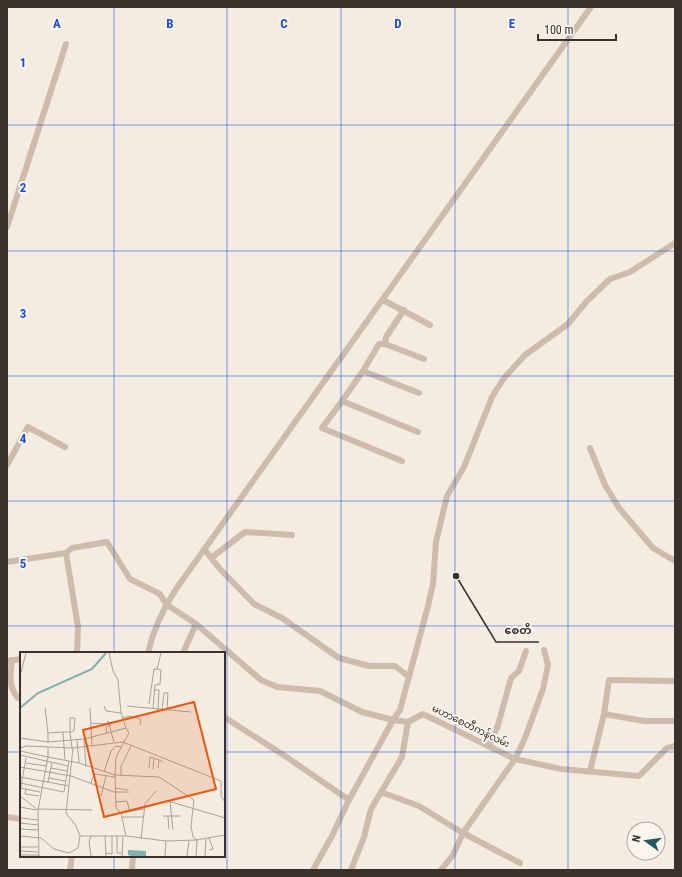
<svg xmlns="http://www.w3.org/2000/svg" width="682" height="877" font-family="'Roboto Condensed','Noto Sans Myanmar',sans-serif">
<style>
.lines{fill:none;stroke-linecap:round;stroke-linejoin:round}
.street{stroke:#cdbbac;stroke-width:6}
.grid{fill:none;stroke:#1d4ed8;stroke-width:1;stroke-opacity:0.55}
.labels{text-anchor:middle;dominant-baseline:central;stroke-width:4;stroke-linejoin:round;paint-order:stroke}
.street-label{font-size:10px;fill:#3b302b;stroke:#fbf5ee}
.inset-river{fill:none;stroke:#7fb0b2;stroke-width:2}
.inset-road{fill:none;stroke:#aaa098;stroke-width:1}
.view{fill:#e8590c;fill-opacity:0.15;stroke:#e8590c;stroke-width:2}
.inset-edge{fill:none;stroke:#3b302b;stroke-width:2}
.grid-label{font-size:13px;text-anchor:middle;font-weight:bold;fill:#1d4ed8;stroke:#fbf5ee;stroke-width:4;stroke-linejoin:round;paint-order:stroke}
.leader{fill:none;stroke:#3b302b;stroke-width:1.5}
.callout-dot{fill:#3b302b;stroke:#fbf5ee;stroke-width:1.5}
.callout-label{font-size:11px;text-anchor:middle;font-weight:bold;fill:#3b302b;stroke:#fbf5ee;stroke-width:4;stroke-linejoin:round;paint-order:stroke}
</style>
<rect width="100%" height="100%" fill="#f4ebe1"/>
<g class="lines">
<!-- street -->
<g class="street">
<path d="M7,227l59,-183"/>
<path d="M383,300l47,25"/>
<path d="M404,310l-18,27 -1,7 39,15"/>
<path d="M385,344h-6l-16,27 56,22"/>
<path d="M363,371l-21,30 76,31"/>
<path d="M342,401l-20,27 80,33"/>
<path d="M590,448l15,37 14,23 34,40 22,13"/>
<path d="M7,465l21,-38 37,20"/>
<path d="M204,549l16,20 34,35 28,14 57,40 30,8h26l14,11"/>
<path d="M66,553l6,-5 35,-6 23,37 30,15 6,10 30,20 65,56 16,7 43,4 42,21 31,8 7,-10 28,-104 5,-22 3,-42 11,-46 17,-29 28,-70 12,-19 21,-23 43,-31 18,-22 24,-23 20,-7 45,-29"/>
<path d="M211,558l34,-26 47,3"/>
<path d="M7,562l59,-9 12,74 -1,26"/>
<path d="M148,653c5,-23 15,-44 28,-64l415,-582"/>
<path d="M183,653l13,-29"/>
<path d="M12,660c-2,15 -4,26 6,38l3,1"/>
<path d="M7,661l14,-2"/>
<path d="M604,714l40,7h31"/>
<path d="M224,717l61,39 64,44"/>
<path d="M489,746l9,-21 13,-47 8,-7 7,-20"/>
<path d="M590,771l14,-57 5,-34 66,1"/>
<path d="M381,792l38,14 44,27 57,30"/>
<path d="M7,817l14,2"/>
<path d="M70,870l2,-14"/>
<path d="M132,870l1,-14"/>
<path d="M313,870l19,-34 17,-36 44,-80 15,2 15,-8 92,45 46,10 78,7 28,-28 8,-2"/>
<path d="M351,870l13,-33 7,-28 31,-52 6,-35"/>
<path d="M441,870l12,-15 10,-22 52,-74 10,-21 18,-49 5,-24 -4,-15"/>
</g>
</g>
<!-- grid -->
<path class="grid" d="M114,7v646M227,7v863M341,7v863M455,7v863M568,7v863M7,125h668M7,251h668M7,376h668M7,501h668M7,626h668M7,752h14M224,752h451M114,856v14"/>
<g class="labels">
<!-- street labels -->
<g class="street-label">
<text transform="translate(471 726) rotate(26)">မဟာစေတီကန်လမ်း</text>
</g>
</g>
<!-- overview -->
<g transform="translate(20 652)">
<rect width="205" height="205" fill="#f4ebe1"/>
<path d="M108,198l18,1v5h-15l-3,-1z" fill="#7fb0b2"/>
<path class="inset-river" d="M0,56l18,-15 54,-24 14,-16"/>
<path class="inset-road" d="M0,24l6,-23M135,38h4l-1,20M129,52l5,-35h3M84,54l2,5 15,2M107,54l64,6M25,56l3,25 15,-1 2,28M70,56l2,38M133,57l2,-24 5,-1 1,-14 -4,-1 4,-16M142,58l2,-17h4l-1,17M102,66l8,-2 11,3 -1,6M70,71l16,1 2,-3 6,21M106,76l3,5 -13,24 -1,18 44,2 35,23 -3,26 2,11 4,3 -1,16M43,80h7l4,-1 1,-13h-5v14l2,16M28,81v9l36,-3 2,28M87,82l-1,-7 5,-2M0,86l28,4M64,87l42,-11 -5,-15 -3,-33 -5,-9 -4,-18M57,88l2,23M28,95v10l31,6 36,12 1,33 5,5 5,23M0,96l6,-2 47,2 50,-6 98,39v15l4,6M0,99l28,6 -10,53 1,46M0,103l48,11M6,111l20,3M0,115l51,9 43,16h15M31,116l16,3M129,116l1,-11 4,1M138,116l1,-8 4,2M133,117l1,-11 5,2M84,120l7,-21 5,-5 5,1M101,124v-10l10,-20M0,125l49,9M29,126l16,3M28,130l4,-19M0,131l44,9 5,-31M71,131l3,-9 21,3M0,136l20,4M95,136l13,2M6,137l-1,5 14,2M0,140l6,-34M0,144l18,14M81,144l5,-20M148,149l57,17M95,150l12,-1 3,11M150,150l3,28M0,155l16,3M18,157l54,1M101,161l23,-4M143,164h17M148,164l1,13M102,165h21M0,166l18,2M0,171l18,2M0,177l18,1M0,184l21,2 13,11 15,4 9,-5 2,-12 -4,-10 -10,-13 7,-65M60,184h46l40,5 -1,15M85,184l1,20M97,184v17h5M121,187l4,-35 11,-13M146,189l30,-1 29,-5M1,195h17M189,198l4,-1 -4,-11M1,199l17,1M86,201l6,1v-18M0,203h19M71,204l-2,-14 2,-6M102,204l1,-19M167,204l2,-15M185,204l1,-17"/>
<path class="view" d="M174,50l22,87 -112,28 -21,-87z"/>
<rect width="205" height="205" class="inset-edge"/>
</g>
<g class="grid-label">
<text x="57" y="28">A</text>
<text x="170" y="28">B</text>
<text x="284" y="28">C</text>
<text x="398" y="28">D</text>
<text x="512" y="28">E</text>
<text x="23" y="67">1</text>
<text x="23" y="192">2</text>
<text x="23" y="318">3</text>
<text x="23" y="443">4</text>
<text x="23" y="568">5</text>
</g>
<!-- callouts -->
<path class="leader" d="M456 576L496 642H539"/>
<circle class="callout-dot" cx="456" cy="576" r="4"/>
<g class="callout-label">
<text x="518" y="634">စေတီ</text>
</g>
<!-- border -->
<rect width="682" height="877" fill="none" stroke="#3b302b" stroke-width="16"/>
<!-- north arrow -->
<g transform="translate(646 841) rotate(284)"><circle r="19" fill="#fbf5ee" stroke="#aea6a0"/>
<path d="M0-3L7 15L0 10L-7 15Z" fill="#1f5a5e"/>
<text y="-6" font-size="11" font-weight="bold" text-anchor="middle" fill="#3b302b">N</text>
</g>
<!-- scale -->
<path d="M538 34v6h78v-6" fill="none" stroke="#3b302b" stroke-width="2"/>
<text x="544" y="34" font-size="12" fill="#3b302b" stroke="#fbf5ee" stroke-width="3" paint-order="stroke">100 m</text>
</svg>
